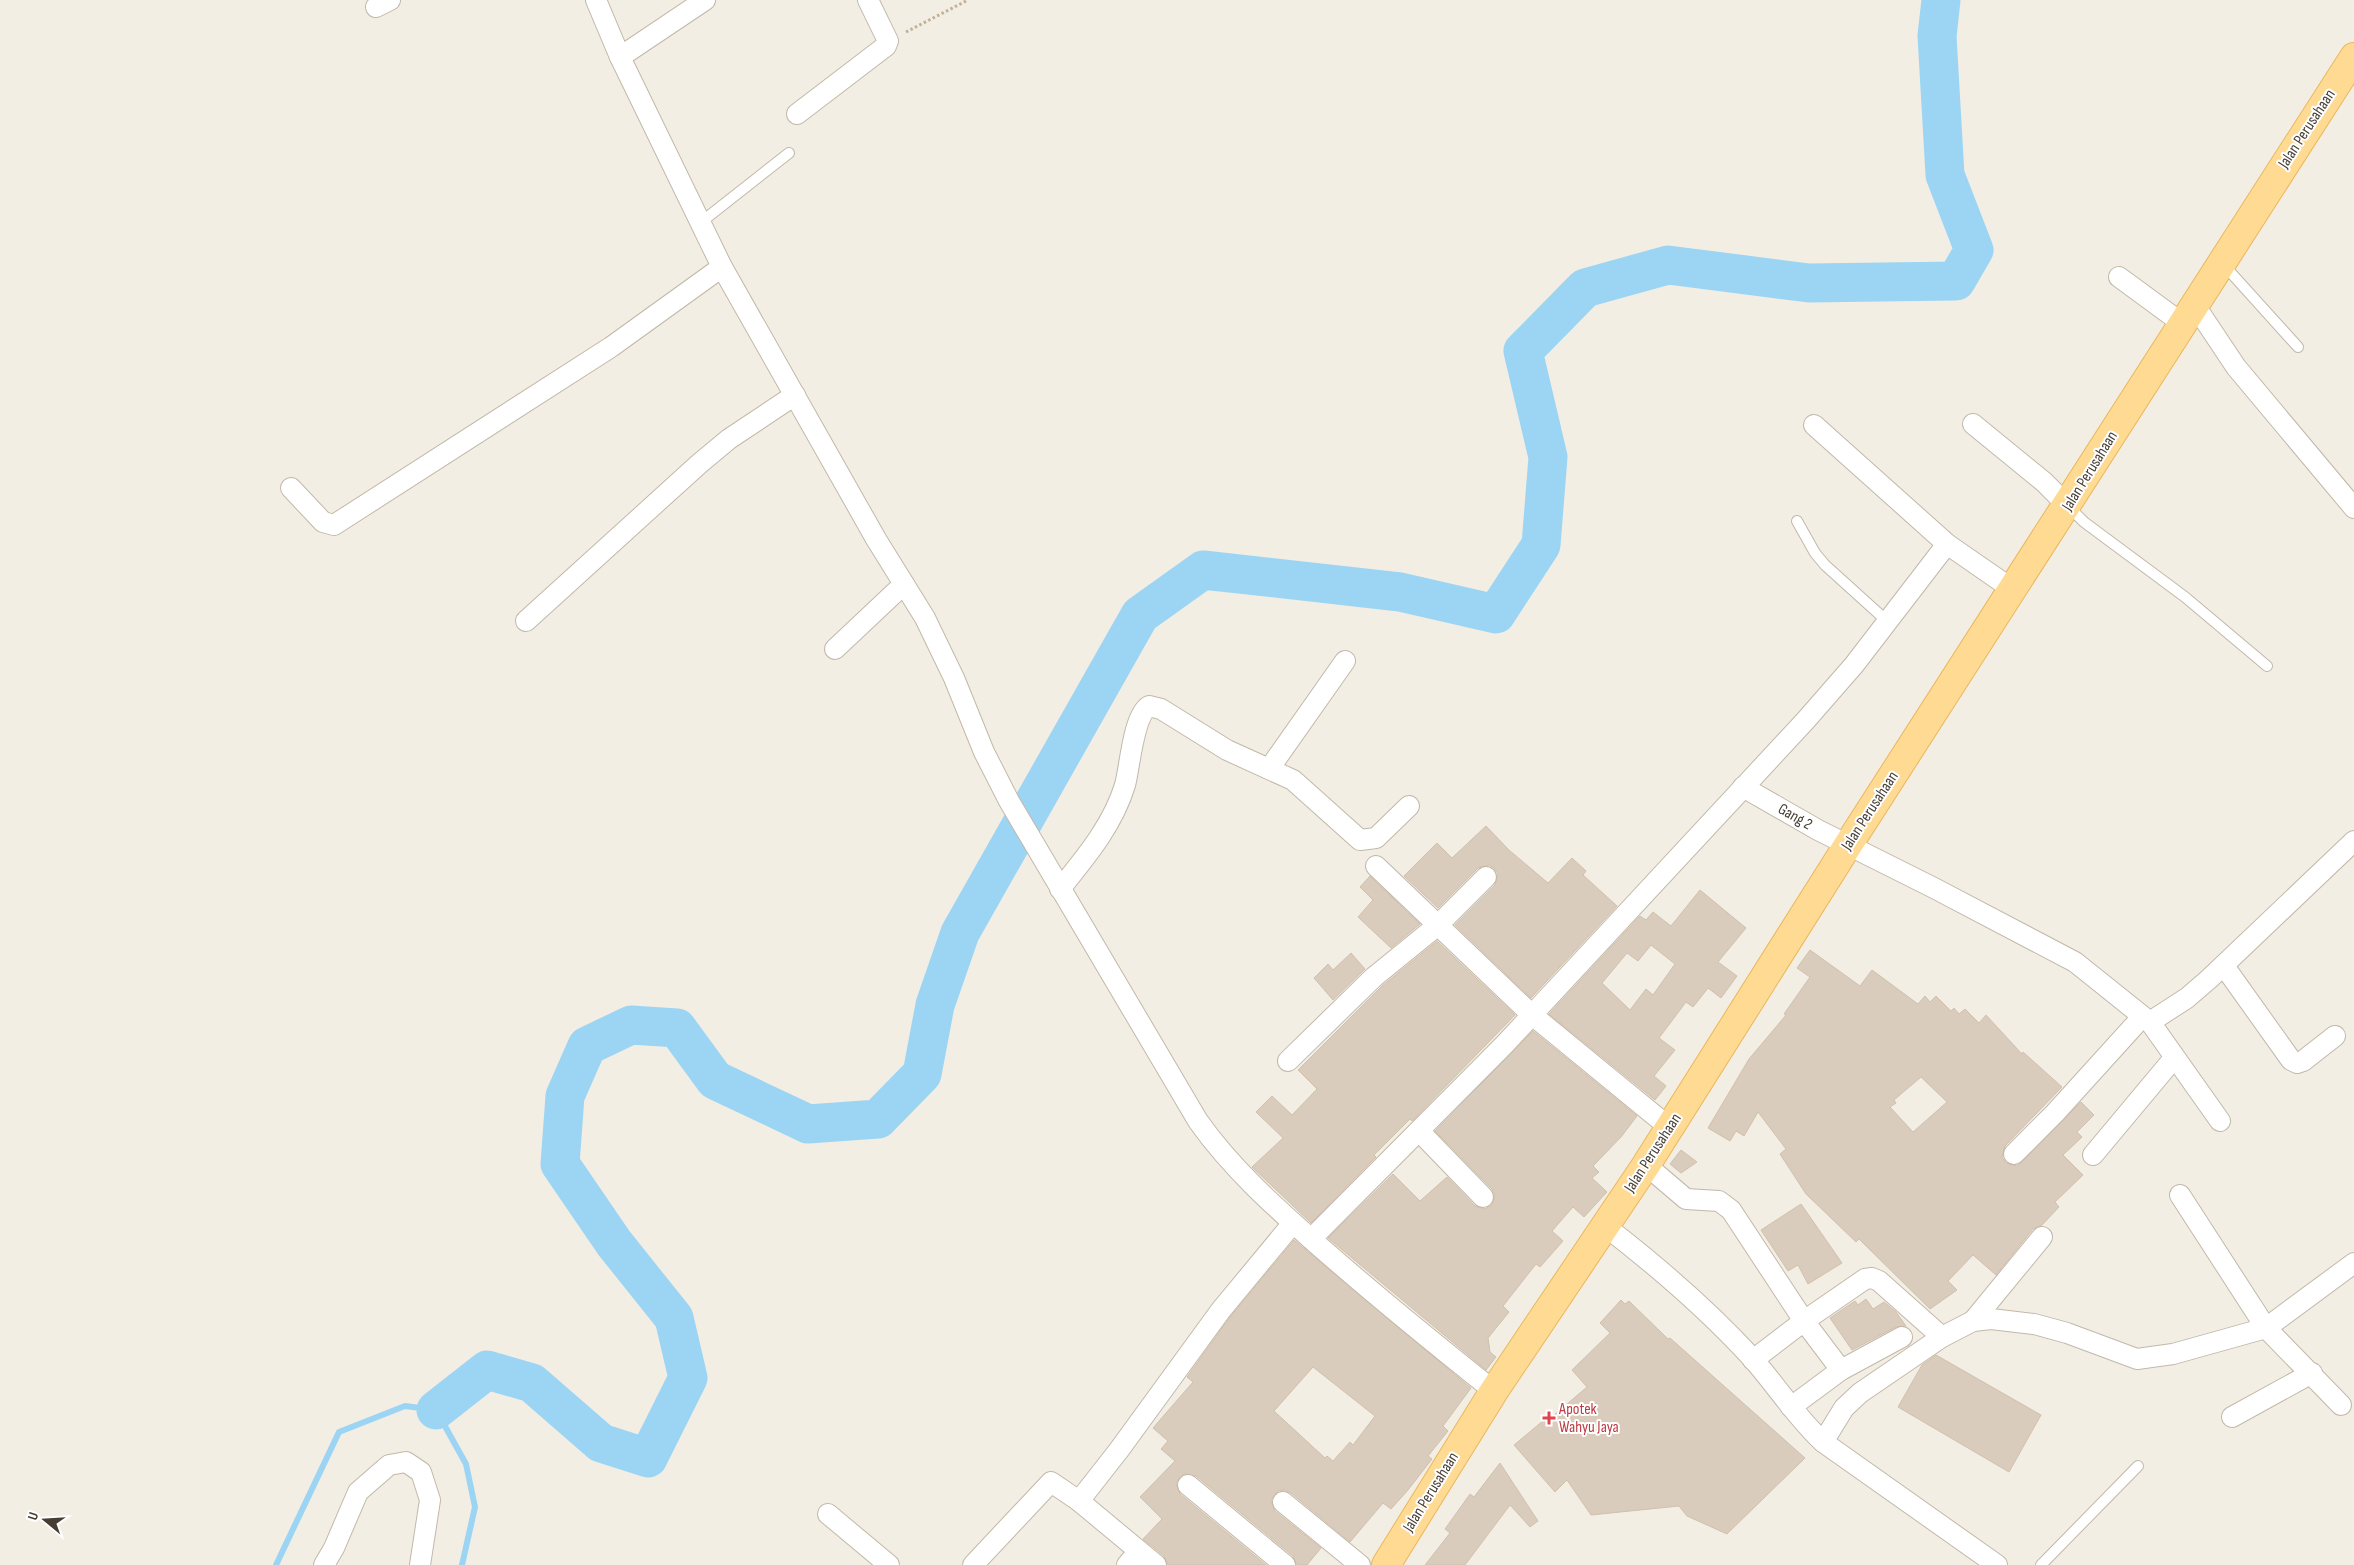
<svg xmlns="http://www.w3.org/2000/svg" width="2354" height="1565" font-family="'Sofia Sans Condensed',sans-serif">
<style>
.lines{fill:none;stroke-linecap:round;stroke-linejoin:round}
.stream{stroke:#9cd5f4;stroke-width:6}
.river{stroke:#9cd5f4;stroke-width:39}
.building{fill:#d9ccbc;stroke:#d1c0ac;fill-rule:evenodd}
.lane-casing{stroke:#c2b8a9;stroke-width:12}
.street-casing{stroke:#c2b8a9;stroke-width:22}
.primary-casing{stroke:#eab75b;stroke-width:30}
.path{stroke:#c2b097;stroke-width:3;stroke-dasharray:2.5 2.5;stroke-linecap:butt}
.lane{stroke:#fff;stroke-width:10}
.street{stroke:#fff;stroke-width:20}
.primary{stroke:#ffda92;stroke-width:28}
.health-dot{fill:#e0444e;stroke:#fff;stroke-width:2}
.labels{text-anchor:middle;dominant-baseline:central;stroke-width:4;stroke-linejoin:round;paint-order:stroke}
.street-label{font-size:16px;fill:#463e34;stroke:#fff}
.health-label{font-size:16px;fill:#be3a42;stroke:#fff;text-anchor:start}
</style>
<rect width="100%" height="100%" fill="#f3eee4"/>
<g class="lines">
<!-- stream -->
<path class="stream" d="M276,1565l63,-133 66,-26 31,4 30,54 9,43 -13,58"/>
<!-- river -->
<path class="river" d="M436,1410l51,-40 45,13 69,60 47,15 40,-80 -14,-60 -60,-75 -54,-79 5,-68 22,-50 44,-21 46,3 38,52 93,44 70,-5 44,-45 13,-69 25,-72 180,-318 63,-45 197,22 96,22 45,-69 7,-88 -25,-106 62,-63 83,-23 141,18 147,-2 18,-31 -29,-75 -8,-139 4,-36"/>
</g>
<!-- building -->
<g class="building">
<path d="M1486,826l23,24 39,33 24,-25 14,13 -3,4 34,31 -86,92 -76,-73 40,-40 3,-11 -4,-6 -5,-3 -11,3 -40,40 -34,-32 33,-33 15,15z"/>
<path d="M1370,876l50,48 -29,24 -33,-31 15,-17 -13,-13z"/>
<path d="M1700,890l46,38 -28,34 19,14 -16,22 -13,-10 -15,19 -7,-5 -27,36 16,12 -21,26 12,10 -11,14 -106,-86 91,-98 6,4 7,-8 18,14zM1651,945l24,19 -22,31 -7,-6 -16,21 -28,-27 25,-30 11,8z"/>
<path d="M1437,941l78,74 -103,106 -2,-2 -36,36 2,2 -65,66 -59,-56 31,-29 -27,-26 16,-16 20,19 25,-26 -19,-19 84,-84z"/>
<path d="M1810,950l50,36 12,-16 46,34 7,-8 5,6 6,-6 15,15 3,-3 5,6 6,-5 14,14 7,-8 36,39 1,-2 39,35 -57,59 -3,11 4,6 11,3 5,-4 59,-60 13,13 -17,17 5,5 -19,18 20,20 -28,27 4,5 -17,18 -9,4 -37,46 -23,-20 -25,26 9,9 -27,19 -71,-70 -3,3 -50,-48 -26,-40 6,-5 -28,-37 -14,24 -8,-5 -6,10 -22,-13 41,-69 37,-44 -2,-1 26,-37 -13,-9zM1921,1077l26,25 -34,30 -23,-25 6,-4 -2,-3z"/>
<path d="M1351,953l14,16 -32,31 -19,-22 14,-14 5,6z"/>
<path d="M1533,1031l104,85 -16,21 -28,29 6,6 -7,6 15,14 -23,25 -11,-10 -21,24 11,10 -23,26 -4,-3 -33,42 6,6 -21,26 2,14 6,5 -10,13 -158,-132 65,-64 27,27 27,-24 28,29 10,3 7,-4 3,-10 -3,-6 -57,-58z"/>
<path d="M1681,1150l16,12 -16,11 -11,-9z"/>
<path d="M1801,1204l41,59 -34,21 -10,-19 -10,6 -27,-41z"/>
<path d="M1294,1240l177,148 -28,38 5,5 -20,25 4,3 -24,31 -17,19 -8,-6 -33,39 -59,-49 -7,-3 -6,1 -7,10 4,10 46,37 -14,17h-10l-4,-9 -97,-80 -12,-2 -8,9 4,11 86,71h-98l-4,-9 -21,-17 19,-20 -22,-22 35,-36 -14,-12 7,-8 -15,-13 40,-46 -6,-5 43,-60zM1313,1367l62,49 -22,29 -3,-3 -17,19 -6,-5 -2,2 -51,-47z"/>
<path d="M1866,1299l7,10 11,-7 12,10 10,14 -10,1 -44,23 -22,-32 25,-17 3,4z"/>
<path d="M1621,1300l4,4 4,-3 39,38 2,-1 135,120 -78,76 -40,-18 -8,-10 -88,9 -24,-35 -12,12 -41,-47 30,-25 2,2 41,-35 -15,-17 38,-37 -10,-10z"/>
<path d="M1936,1355l105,60 -32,57 -111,-65 24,-42z"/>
<path d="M1500,1463l38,58 -8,6 -20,-22 -45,60h-40l25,-32 -5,-4 25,-35 4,3z"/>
</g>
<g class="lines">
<!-- lane casing -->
<g class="lane-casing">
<g id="lane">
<path d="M700,223l89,-70"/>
<path d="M2223,264l75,83"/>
<path d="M2068,506l16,16 101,75 82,69"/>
<path d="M1797,521l18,32 10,12 63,57"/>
<path d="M2041,1565l97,-99"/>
</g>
</g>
<!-- street casing -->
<g class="street-casing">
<g id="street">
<path d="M596,0l24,57 102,210 154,272 49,79 29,60 30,74 25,49 189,320c33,47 78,87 121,125 57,50 116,98 175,145"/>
<path d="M376,7l14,-7"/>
<path d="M620,57l85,-57"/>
<path d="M797,114l89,-68 2,-5 -20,-41"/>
<path d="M2119,277l64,47"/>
<path d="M2194,304l42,63 118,141"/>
<path d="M1973,424l71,58 24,24"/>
<path d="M1814,425l133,119"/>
<path d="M291,488l32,34 11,3 277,-178 111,-80"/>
<path d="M526,621l173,-157 30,-25 66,-44"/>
<path d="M835,649l69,-65"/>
<path d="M1269,769l76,-108"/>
<path d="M1743,787l75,43 116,58 141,74 75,60"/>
<path d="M1376,866l155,148 139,114"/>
<path d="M1060,889c25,-31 53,-64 65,-104 5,-18 8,-69 24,-79l12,3 66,41 66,30 67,60 16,-2 33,-32"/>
<path d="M2224,966l67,94 6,3 6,-2 32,-25"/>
<path d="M1288,1061l86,-84 64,-52 48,-48"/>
<path d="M2220,1121l-70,-99 37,-24 22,-19 145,-138"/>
<path d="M1420,1132l63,65"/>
<path d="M2014,1154l41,-41 87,-96"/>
<path d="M2093,1155l81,-97"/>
<path d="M1646,1165l40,34 33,2 12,9 73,111 61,-42 7,-1 7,3 63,56"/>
<path d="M2180,1195l86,133 75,77"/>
<path d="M1605,1226c52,40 102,83 147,132 24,27 44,59 71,84l174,123"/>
<path d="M1311,1239l194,-195 301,-324 48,-55 93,-121 65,45"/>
<path d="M1973,1321l69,-84"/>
<path d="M1753,1360l51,-39 37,49 61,-33"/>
<path d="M1791,1407l50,-37"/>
<path d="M2232,1417l80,-44"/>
<path d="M1823,1442l21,-34 16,-15 82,-56 31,-16 18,-2 43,5 33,9 70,26 36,-5 93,-26 88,-65"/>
<path d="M1188,1485l97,80"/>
<path d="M1079,1501l40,-51 102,-140 72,-87"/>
<path d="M1283,1502l77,63"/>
<path d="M828,1514l61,51"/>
<path d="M324,1565l10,-17 24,-56 31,-27 17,-3 15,10 9,28 -10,65"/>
<path d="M973,1565l78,-83 28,19 77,64"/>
<path d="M1127,1565l12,-14"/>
</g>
</g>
<!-- primary casing -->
<g class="primary-casing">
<path id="primary" d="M1386,1565l108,-174 152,-226 202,-320 506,-788"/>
</g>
<!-- path -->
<path class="path" d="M906,32l62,-32"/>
<!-- lane -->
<use href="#lane" class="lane"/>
<!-- street -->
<use href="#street" class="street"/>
<!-- primary -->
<use href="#primary" class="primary"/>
</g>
<!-- markers -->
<path class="health-dot" d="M1546.5 1410.5h5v5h5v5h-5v5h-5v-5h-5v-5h5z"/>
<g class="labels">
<!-- street labels -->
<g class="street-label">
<text transform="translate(2307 129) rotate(-57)">Jalan Perusahaan</text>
<text transform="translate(2090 471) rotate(-58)">Jalan Perusahaan</text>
<text transform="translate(1870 811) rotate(-57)">Jalan Perusahaan</text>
<text transform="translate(1795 817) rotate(30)">Gang 2</text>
<text transform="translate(1653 1153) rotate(-57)">Jalan Perusahaan</text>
<text transform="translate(1431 1492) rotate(-58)">Jalan Perusahaan</text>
</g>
<!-- health labels -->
<g class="health-label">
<text x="1559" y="1409">Apotek<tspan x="1559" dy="18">Wahyu Jaya</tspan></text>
</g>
</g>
<!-- north arrow -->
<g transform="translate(45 1520) rotate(288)" stroke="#ffffff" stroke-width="4" paint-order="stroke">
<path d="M0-4L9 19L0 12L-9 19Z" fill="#463e34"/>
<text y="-8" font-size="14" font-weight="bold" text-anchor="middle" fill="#463e34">U</text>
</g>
</svg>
